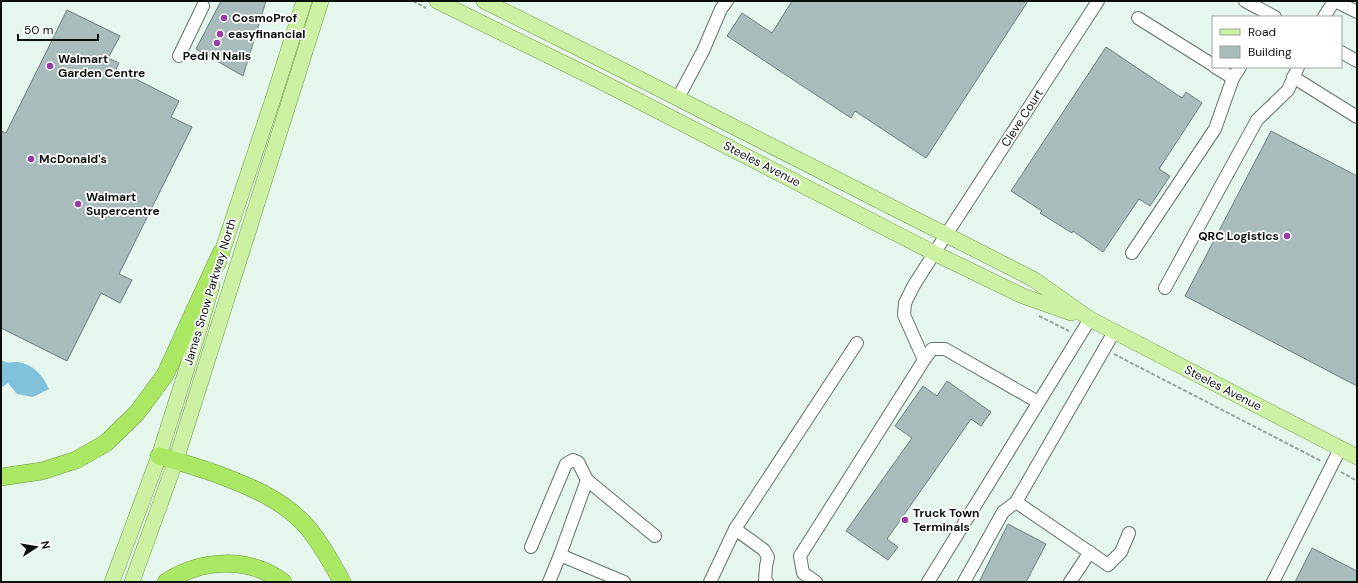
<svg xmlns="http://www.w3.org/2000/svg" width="1358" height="583" font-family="'DM Sans',sans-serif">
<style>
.water{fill:#81c1db}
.building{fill:#a8bcbb;stroke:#6d7f7f}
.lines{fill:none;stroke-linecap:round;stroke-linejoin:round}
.minor-casing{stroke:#64726a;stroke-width:14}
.major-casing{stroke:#729c46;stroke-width:16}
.highway-casing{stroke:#729c46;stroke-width:18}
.path{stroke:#98a49e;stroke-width:2;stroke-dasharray:4 2;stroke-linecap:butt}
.minor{stroke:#fff;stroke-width:12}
.major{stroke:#ccf1a2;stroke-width:15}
.highway{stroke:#aae864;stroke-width:17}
.poi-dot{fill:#973ca6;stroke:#fff;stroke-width:1.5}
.labels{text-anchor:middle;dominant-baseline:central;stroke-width:3.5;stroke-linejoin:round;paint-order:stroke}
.poi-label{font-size:12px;font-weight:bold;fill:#0b100d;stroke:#fff;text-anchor:start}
.street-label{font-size:12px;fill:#0b100d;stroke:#fff}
</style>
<rect width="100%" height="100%" fill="#e5f6ed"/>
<!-- water -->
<path class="water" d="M1,360c8,4 8,2 15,2 16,1 27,13 33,27l-16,8 -16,-3 -9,-11 -7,5z"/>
<!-- building -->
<g class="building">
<path d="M221,1h45l-23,75 -47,-27z"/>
<path d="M792,1h236l-102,157 -71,-47 -4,7 -124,-82 15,-23 30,20z"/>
<path d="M67,10l53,26 -12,22 11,5 -3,6 63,32 -8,16 21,10 -73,147 13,6 -12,23 -19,-10 -34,68 -66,-33v-197l5,2z"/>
<path d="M1106,47l76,51 4,-6 16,11 -43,66 11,7 -20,30 -11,-7 -36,53 -30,-21 -1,2 -32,-20 2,-2 -31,-20z"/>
<path d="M1271,131l86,45v210l-172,-90z"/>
<path d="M947,381l44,31 -10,14 -10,-7 -84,120 11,8 -10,13 -42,-29 66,-93 -17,-12 28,-40 14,10z"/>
<path d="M1008,524l38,20 -20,38h-47z"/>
<path d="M1312,548l45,23v11h-62z"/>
</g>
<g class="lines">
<!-- minor casing -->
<g class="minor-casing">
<g id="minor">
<path d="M1245,1l30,16"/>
<path d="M1335,1l22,11"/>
<path d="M1324,17l10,-16"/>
<path d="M1138,18l75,47"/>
<path d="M1341,52l16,9"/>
<path d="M179,56l24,-50"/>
<path d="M1215,67l18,11 7,-11"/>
<path d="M1293,77l64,40"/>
<path d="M678,98l25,-47 18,-42 6,-8"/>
<path d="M1132,253l83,-124 18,-51"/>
<path d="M1165,288l92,-168 31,-30 10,-23"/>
<path d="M1114,332l-98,170 92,63 13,-13 8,-19"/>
<path d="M924,360l-20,-45 1,-12 9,-18 32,-50 152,-234"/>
<path d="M735,529l29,21 4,7 -2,9 -1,15 2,1"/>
<path d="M531,547l35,-83 7,-4 5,2 9,18"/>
<path d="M549,582l11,-27"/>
<path d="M624,582l-64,-27 27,-75 68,56"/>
<path d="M710,582l25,-53 122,-186"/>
<path d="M816,582l-13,-9 -3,-17 124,-196 8,-11h13l93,53"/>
<path d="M928,582l162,-263"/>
<path d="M964,582l39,-70 13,-10"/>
<path d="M1070,582l20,-30"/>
<path d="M1273,582l67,-133"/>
</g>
</g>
<!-- major casing -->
<g class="major-casing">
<g id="major">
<path d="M437,1l159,78 338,174 89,43 48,17"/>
<path d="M484,1l140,70 409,208 57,40 267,138"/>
<path d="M218,264l54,-162 32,-101"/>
<path d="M112,582l47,-126 41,-129 12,-42"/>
<path d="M132,582l44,-122 145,-459"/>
</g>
</g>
<!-- highway casing -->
<g class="highway-casing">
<g id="highway">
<path d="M159,456c19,5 37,11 55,17 35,13 69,26 94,55 14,17 24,35 34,54"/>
<path d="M1,477l41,-6 34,-11 30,-17 31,-30 28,-38 56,-122"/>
<path d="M166,582c35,-23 82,-26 117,0"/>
</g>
</g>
<!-- path -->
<g class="path">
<path d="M413,1l13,7"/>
<path d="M1039,316l30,15"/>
<path d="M1114,354l207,107"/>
<path d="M1341,472l16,9"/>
</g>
<!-- minor -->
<use href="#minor" class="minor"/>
<!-- major -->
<use href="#major" class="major"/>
<!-- highway -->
<use href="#highway" class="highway"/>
</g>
<!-- markers -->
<g class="poi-dot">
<circle cx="224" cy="18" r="4"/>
<circle cx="220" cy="34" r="4"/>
<circle cx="217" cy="43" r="4"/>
<circle cx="50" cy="66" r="4"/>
<circle cx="31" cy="159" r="4"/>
<circle cx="78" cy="204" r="4"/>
<circle cx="1287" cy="236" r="4"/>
<circle cx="905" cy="520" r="4"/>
</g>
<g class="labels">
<!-- poi labels -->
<g class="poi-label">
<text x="232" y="18">CosmoProf</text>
<text x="228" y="34">easyfinancial</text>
<text x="217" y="56" text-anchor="middle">Pedi N Nails</text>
<text x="58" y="59">Walmart<tspan x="58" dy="14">Garden Centre</tspan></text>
<text x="39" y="159">McDonald's</text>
<text x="86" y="197">Walmart<tspan x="86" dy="14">Supercentre</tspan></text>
<text x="1279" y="236" text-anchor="end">QRC Logistics</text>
<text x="913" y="513">Truck Town<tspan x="913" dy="14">Terminals</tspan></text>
</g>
<!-- street labels -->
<g class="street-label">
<text transform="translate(1022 118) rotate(-57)">Cleve Court</text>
<text transform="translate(762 164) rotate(27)">Steeles Avenue</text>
<text transform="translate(210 292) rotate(-73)">James Snow Parkway North</text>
<text transform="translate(1223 388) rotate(27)">Steeles Avenue</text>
</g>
</g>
<!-- border -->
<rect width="1358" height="583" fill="none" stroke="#0b100d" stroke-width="4"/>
<!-- legend -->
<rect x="1212" y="16" width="130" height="52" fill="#ffffff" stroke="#9d9f9e"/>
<rect x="1220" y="29" width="20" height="6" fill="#ccf1a2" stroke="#9d9f9e"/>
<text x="1248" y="36" font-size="12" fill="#0b100d">Road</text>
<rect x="1220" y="46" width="20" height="12" fill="#a8bcbb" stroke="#9d9f9e"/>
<text x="1248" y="56" font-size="12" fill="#0b100d">Building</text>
<!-- north arrow -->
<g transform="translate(36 547) rotate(78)" stroke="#ffffff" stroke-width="3" paint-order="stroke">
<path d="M0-3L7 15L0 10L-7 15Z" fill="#0b100d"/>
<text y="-6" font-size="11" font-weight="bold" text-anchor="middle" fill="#0b100d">N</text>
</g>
<!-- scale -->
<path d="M18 34v6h80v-6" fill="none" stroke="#0b100d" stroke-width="2"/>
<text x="24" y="34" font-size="12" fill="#0b100d" stroke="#ffffff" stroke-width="3" paint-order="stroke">50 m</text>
</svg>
